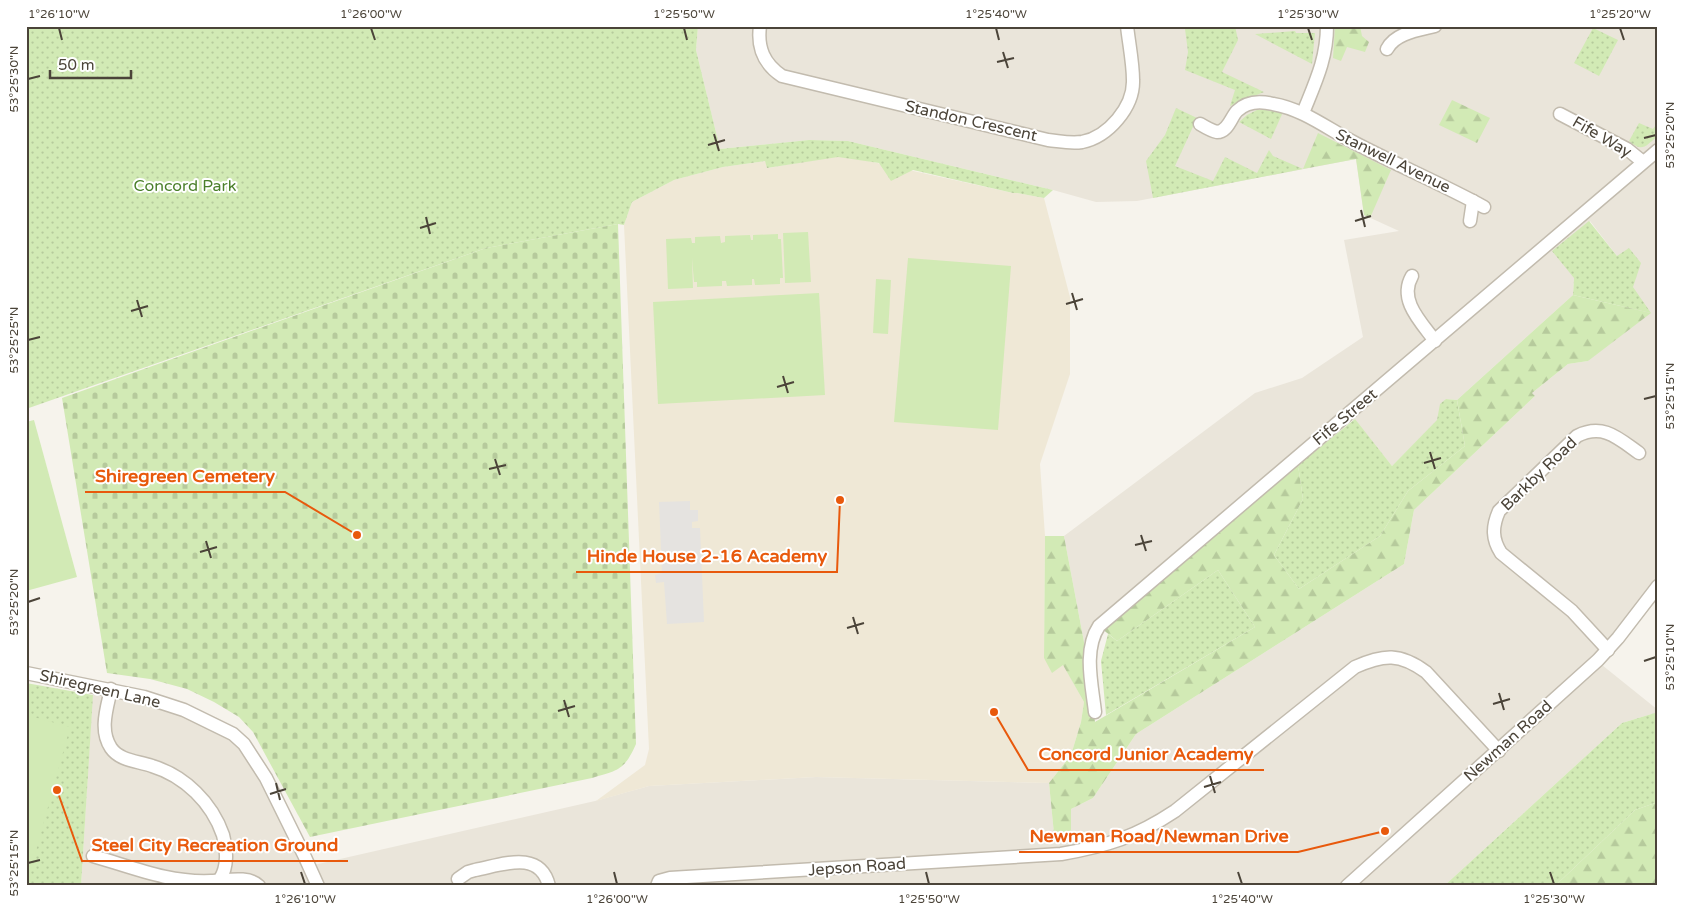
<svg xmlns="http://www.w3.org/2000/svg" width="1684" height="912" font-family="'Varela Round',sans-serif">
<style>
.residential{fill:#eae5da}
.education{fill:#efe8d6}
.grass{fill:url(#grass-dots)}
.forest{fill:url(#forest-firs)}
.cemetery{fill:url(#cemetery-stones)}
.garden{fill:#d2eab5}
.parking{fill:#e5e3e0}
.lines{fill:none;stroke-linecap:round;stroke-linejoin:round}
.minor-casing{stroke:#c2bbae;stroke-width:15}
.minor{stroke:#fff;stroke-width:12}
.ticks{fill:none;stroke:#4b4439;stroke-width:2}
.labels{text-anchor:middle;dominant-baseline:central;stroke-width:4;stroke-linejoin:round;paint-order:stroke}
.street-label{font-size:16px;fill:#4b4439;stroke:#fff}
.park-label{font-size:16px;fill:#4a7f2a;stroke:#fff}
.leader{fill:none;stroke:#e8590c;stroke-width:2}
.callout-dot{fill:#e8590c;stroke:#fff;stroke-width:2}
.callout-label{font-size:18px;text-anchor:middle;font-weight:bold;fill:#e8590c;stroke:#fff;stroke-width:4;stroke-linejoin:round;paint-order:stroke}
.neatline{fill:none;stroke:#4b4439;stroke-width:2}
.ticks-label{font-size:12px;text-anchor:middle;fill:#4b4439}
</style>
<defs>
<pattern id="grass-dots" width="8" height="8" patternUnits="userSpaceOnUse" patternTransform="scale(1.25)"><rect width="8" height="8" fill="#d2eab5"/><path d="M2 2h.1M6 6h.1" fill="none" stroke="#b6ca9c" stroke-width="1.8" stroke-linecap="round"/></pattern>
<pattern id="forest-firs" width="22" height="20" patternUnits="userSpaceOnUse" patternTransform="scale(1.25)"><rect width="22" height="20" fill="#d2eab5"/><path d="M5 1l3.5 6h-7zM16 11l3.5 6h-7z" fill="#b6ca9c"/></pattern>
<pattern id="cemetery-stones" width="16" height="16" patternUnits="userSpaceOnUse" patternTransform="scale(1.25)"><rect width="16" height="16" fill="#d2eab5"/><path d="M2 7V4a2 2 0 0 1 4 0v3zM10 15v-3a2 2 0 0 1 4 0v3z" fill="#b6ca9c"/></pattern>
</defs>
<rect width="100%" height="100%" fill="#f6f3ec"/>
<!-- residential -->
<path class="residential" d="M698,26h960v573l-56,66 56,45v2l-36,11 -178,163h-1363l12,-198 91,23 57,31 64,125 290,-66 54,-15 167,-9 233,6 5,51 17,-25 22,-11 43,-64 268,-170 10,-54 121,-114 -3,-3 36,-29 20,-3 45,-74 -16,-31 -27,-35 -16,57 -1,17 -116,105 -11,-1 -8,21 -46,46 -38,-47 -270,223 -20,-106 191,-143 47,-15 61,-41 -19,-97 55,-9 -35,-16 -8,-56 -219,42 -41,1 -43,-12 -205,-49 -39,-1 -89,9 -24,-99z"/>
<!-- education -->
<path class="education" d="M838,156l12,1 163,36h4l27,5 26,99v77l-30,90 5,72 -1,122 19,6 21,38 -3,20 -10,33 -22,28 -233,-6 -167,9 -53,15 49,-36 4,-16 -25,-524 8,-23 42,-22 49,-13 42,-6 3,7z"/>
<!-- grass -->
<g class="grass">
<path d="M26,26h672l-2,24 24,99 89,-9 39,1 205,49 -9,8 -27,-5h-4l-100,-23 -22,11 -12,-18 -41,-6 -71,11 -2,-7 -42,6 -49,13 -42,22 -8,23 -6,-1 -132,24 -460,161z"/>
<path d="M1196,26h39l3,14 -16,32 42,20 -34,14 5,-16 -50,-20 3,-18 -3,-23z"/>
<path d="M1593,28l25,12 -19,36 -25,-13z"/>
<path d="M1295,31l1,2h19l-3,31 -57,-30z"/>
<path d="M1176,108l21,10 -22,48 38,15 12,-24 32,16 12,-23 4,6 30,13 -150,29 -7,-37 19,-26z"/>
<path d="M1257,110h12l14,2 -12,27 -32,-17 8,-7z"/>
<path d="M1658,122v14c-13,10 -15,17 -29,5l10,-18 14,6z"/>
<path d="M1589,221l28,35 12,-8 12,15 -8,24 18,26 -78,-18 1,-17 -22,-27z"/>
<path d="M1446,399l11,1 8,46 -57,45 -28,45 -81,53 -25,-34 29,-56 -5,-34 57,-46 37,47 45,-46 3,-16z"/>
<path d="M1218,570l37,57 -149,88 -5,-54 7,-27 9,7z"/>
<path d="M26,683l67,12 -12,191h-55z"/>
<path d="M1658,712v90l-23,8 -80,76h-111l178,-163z"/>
</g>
<!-- forest -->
<g class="forest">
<path d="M1335,26h25l2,10 7,6 -4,10 -18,-5 -6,14 -8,-3z"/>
<path d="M1452,100l38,18 -13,25 -38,-18z"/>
<path d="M1318,133l73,37 -21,48 -6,-3 -8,-56 -53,10z"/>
<path d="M1573,295l78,18 -63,48 -20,3 -36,29 3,3 -121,114 -10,54 -268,170 -43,64 -22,11v22l-17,3 -5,-51 22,-28 10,-33 3,-20 -21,-37 -11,8 -8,-15 1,-122h19l20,106 11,80 160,-95 -37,-57 -101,71 -16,-13 197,-163 5,34 -29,56 25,34 81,-53 28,-45 57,-45 -8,-46z"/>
<path d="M1658,802v57l-3,6 3,9v12h-103l80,-76z"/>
</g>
<!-- cemetery -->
<path class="cemetery" d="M618,224l18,520c-12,27 -18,26 -44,34l-282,59 -57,-105 -14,-15 -25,-15 -27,-13 -37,-10 -43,-6 -45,-275 424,-150z"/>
<!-- garden -->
<g class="garden">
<path d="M808,232l3,50 -26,1 -2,-50z"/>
<path d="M778,234v5h3l2,39h-3v6l-25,1 -1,-6h-2v6l-25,1 -1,-5h-4v5l-25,1v-5h-3l-2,-24 1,30 -25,1 -2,-50 25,-1 1,5h3v-6l25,-1 1,7 4,-1v-6l25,-1 1,5h2v-5z"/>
<path d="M908,258l103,8 -13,164 -104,-8z"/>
<path d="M876,279l15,1 -3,54 -15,-1z"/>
<path d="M819,293l6,102 -167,9 -5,-102z"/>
<path d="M34,420l43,157 -51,14v-169z"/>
<path d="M26,715l44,12 -39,142 -5,-1z"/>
</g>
<!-- parking -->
<path class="parking" d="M690,501v9h8v11l-6,1v6h8l4,94 -37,2 -3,-42 -8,1 -1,-8 7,-2 -3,-71z"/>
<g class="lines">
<!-- minor casing -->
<g class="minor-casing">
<g id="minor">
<path d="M760,26c-3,22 4,38 22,50l266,64c11,1 22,4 34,2 26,-5 52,-35 51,-62 0,-17 -4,-36 -6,-54"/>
<path d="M1387,49c8,-16 32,-19 48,-23"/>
<path d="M1303,113c12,-30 24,-54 24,-87"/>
<path d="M1560,114l67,35 16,13"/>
<path d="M1200,124c5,3 12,7 17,8 11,0 14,-15 20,-21 10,-10 24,-10 36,-7 30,5 55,25 82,39 42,22 87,41 129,64"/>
<path d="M1470,221l3,-20"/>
<path d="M1412,276c-14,24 9,46 23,65"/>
<path d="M1608,650l-36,-39 -71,-58c-9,-14 -9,-26 -2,-42l78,-75c26,-13 41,2 62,17"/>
<path d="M26,673l118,24 40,13 49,24 11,10 22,34 38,77 14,31"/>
<path d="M111,689c-4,19 -12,41 0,59 9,13 27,13 41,18 33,10 60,37 71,69 4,14 5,32 -3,44"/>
<path d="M1095,712c-3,-27 -12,-62 4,-86l559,-476"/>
<path d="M93,856c39,11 76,27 118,25 14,0 37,-6 48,5"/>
<path d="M458,879l10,-7 7,-2c27,-5 65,-21 74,16"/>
<path d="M657,886l2,-5 11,-3 391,-24c46,-8 75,-17 114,-43l180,-144c29,-13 45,-14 71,5l73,79"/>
<path d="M1347,886l251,-226 20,-22 40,-52"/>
</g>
</g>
<!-- minor -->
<use href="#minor" class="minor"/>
</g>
<!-- ticks -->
<path class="ticks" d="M59,28l3,12M371,28l4,12M684,28l3,12M996,28l3,12M1308,28l4,12M1620,28l4,12M1003,52l5,16M997,62l17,-4M28,79l12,-3M714,134l5,17M1644,138l12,-3M708,145l17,-5M1361,210l4,17M426,217l4,17M1355,221l16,-5M420,228l16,-5M1072,293l5,17M137,300l5,17M1066,304l17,-5M131,311l17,-5M28,340l12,-3M783,376l5,17M777,387l17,-5M1644,399l12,-3M1430,452l5,17M495,459l5,16M1424,463l17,-5M489,469l17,-4M1141,535l5,16M206,541l5,17M1135,545l17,-4M200,552l17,-5M28,602l12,-4M853,617l5,17M847,628l17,-5M1644,661l12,-4M1499,693l5,17M564,700l5,17M1493,704l17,-5M558,711l17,-5M1210,776l5,17M276,783l4,17M1204,787l17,-5M270,794l16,-5M28,863l12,-3M301,872l4,12M614,872l3,12M926,872l3,12M1238,872l4,12M1550,872l4,12"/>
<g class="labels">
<!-- street labels -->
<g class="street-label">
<text transform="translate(971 121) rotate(13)">Standon Crescent</text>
<text transform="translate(1602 137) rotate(30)">Fife Way</text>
<text transform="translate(1393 161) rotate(26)">Stanwell Avenue</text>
<text transform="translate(1345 417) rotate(-40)">Fife Street</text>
<text transform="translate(1539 474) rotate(-44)">Barkby Road</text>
<text transform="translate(100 689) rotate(13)">Shiregreen Lane</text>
<text transform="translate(1508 741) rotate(-42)">Newman Road</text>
<text transform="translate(857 867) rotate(-4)">Jepson Road</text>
</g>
<!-- park labels -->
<g class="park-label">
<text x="185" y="186">Concord Park</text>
</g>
</g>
<!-- callouts -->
<path class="leader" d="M357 535L285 492H85M840 500L837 572H576M994 712L1028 770H1264M1385 831L1298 852H1019M57 790L82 861H348"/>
<g class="callout-dot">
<circle cx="357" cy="535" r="5"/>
<circle cx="840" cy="500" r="5"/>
<circle cx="994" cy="712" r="5"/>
<circle cx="1385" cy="831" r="5"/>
<circle cx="57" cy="790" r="5"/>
</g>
<g class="callout-label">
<text x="185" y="482">Shiregreen Cemetery</text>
<text x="707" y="562">Hinde House 2-16 Academy</text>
<text x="1146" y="760">Concord Junior Academy</text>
<text x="1159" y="842">Newman Road/Newman Drive</text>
<text x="215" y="851">Steel City Recreation Ground</text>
</g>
<!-- border -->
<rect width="1684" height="912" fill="none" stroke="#ffffff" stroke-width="55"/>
<!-- scale -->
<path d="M50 70v8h81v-8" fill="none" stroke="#4b4439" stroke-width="2.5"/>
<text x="58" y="70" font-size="15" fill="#4b4439" stroke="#ffffff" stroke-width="4" paint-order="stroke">50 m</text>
<rect x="28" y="28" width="1628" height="856" class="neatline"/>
<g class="ticks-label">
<text x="59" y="18">1°26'10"W</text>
<text x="371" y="18">1°26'00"W</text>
<text x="684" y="18">1°25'50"W</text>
<text x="996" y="18">1°25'40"W</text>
<text x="1308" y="18">1°25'30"W</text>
<text x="1620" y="18">1°25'20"W</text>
<text transform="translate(14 79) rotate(-90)" y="4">53°25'30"N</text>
<text transform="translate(1670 135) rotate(-90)" y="4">53°25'20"N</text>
<text transform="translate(14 340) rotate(-90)" y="4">53°25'25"N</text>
<text transform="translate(1670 396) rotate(-90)" y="4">53°25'15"N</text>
<text transform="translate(14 602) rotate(-90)" y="4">53°25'20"N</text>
<text transform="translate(1670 657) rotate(-90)" y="4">53°25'10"N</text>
<text transform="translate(14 863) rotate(-90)" y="4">53°25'15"N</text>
<text x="305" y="903">1°26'10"W</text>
<text x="617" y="903">1°26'00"W</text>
<text x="929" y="903">1°25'50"W</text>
<text x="1242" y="903">1°25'40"W</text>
<text x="1554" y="903">1°25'30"W</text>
</g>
</svg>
